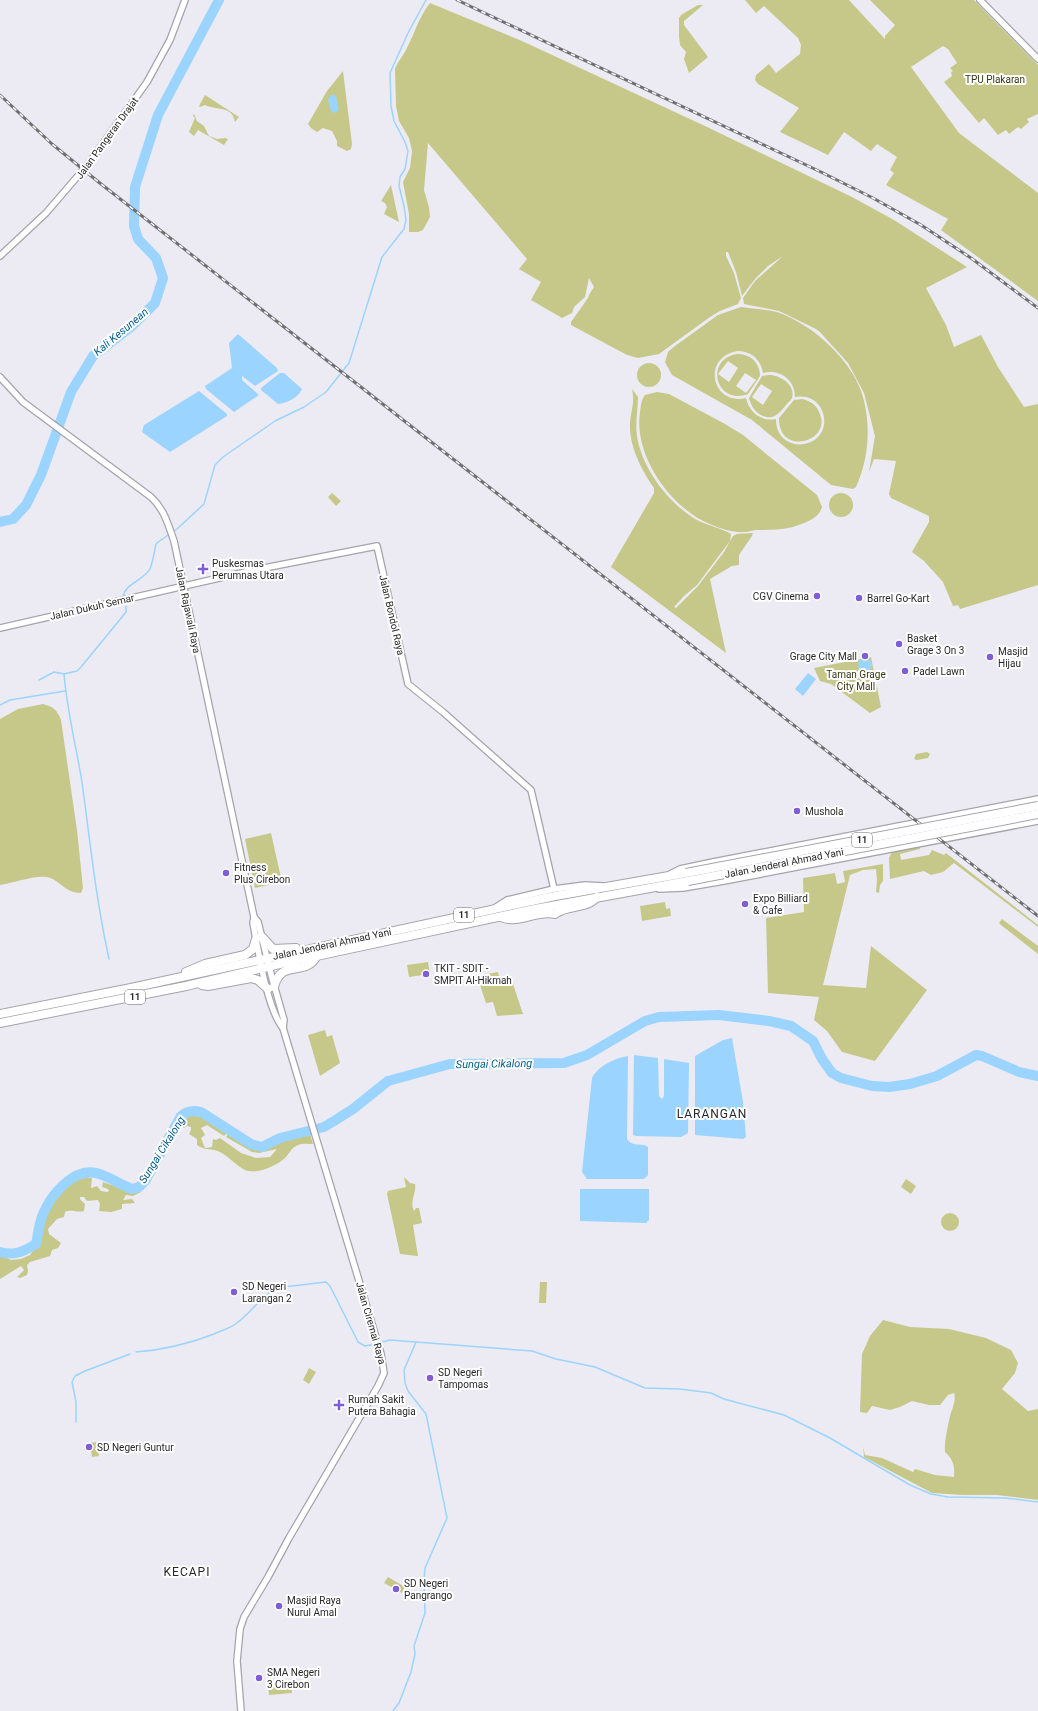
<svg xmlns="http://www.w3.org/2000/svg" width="1038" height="1711" font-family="Roboto,sans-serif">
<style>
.green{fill:#c6c889;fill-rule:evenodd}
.water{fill:#9bd4fe}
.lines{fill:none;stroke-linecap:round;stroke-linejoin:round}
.stream{stroke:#9bd4fe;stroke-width:1.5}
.river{stroke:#9bd4fe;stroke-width:10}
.minor-casing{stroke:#a5a3ab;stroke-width:8}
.highway-casing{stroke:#a5a3ab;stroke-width:10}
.minor{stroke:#fff;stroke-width:5.5}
.highway{stroke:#fff;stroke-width:8}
.rail-casing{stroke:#706f74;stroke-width:3}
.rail{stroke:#fff;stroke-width:1.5;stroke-dasharray:4.5;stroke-linecap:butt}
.highway-bridge-casing{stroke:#a5a3ab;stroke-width:10;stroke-linecap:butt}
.highway-bridge{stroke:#fff;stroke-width:8}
.poi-dot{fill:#7f5dd7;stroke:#fff;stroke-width:1.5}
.labels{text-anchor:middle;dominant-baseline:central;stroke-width:4;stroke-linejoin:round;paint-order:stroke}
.shield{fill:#fff;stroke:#686869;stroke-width:1}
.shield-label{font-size:9px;font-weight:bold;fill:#272729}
.park-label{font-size:10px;fill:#373714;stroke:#fff}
.street-label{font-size:10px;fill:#272729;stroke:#fff}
.poi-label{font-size:10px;fill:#272729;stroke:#fff;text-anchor:start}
.water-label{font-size:11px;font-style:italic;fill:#005d8e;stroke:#fff}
.quarter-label{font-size:12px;letter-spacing:1px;fill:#272729;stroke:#fff}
</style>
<rect width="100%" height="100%" fill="#ecebf3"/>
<!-- green -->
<g class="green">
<path d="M745,0h104l36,39v-3l10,-11 -25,-25h104l64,65v49l-11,5 2,3 -8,7 -3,-2 -9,7 -3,-4 -8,5 -14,-17 -5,5 -35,-41 8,-6 -1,-4 2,-1 -3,-3 7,-5 -9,-14 -5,-3 -32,21 48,66 79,60v108l-97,-71 7,-11 -62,-34 8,-12 -4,-3 7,-13 -20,-13 -6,7 -27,-19 -16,23 -48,-23 19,-24 -41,-24 -3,-4 1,-5 13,-11 7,9 24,-19 1,-9 -3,-7 -34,-32 -8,7z"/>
<path d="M430,3l92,38 183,85 147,71 42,23 73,47 -41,21 20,37 8,22 27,-12 17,32 26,40 14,-3v181l-78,24 -2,-4 -5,1 -10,-24 -19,-21 -12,-9 17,-30v-6l-38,-18 -2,-4 7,-33 -22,-2 -5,13 6,-36 -11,-43 -16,-30 -29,-32 -5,-3 -35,-17 -35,-7 -1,-6 12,-17 28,-25 -15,10 -13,13 -13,17 -6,-24 -8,-20h-2v4l8,17 7,25 -3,6 -18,7 -10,6 -51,37 -21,4 -11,-3 -56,-30v-3l17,-24 2,-5 4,-6 -5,-9 -4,19 -11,10 -2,6 -10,5 -31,-18 10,-18 -22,-13 8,-10 -99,-116 -4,47 5,17 1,10 -7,13 -5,2h-9v-18l-6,-32 7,-14 2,-17 -3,-13 -10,-17 -3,-15 -1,-37c3,-8 9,-14 12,-21 8,-16 12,-31 23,-45z"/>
<path d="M698,5h5l-19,16v4l24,32 -19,16 -5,-14 2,-7 -6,-7 -1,-8v-19l2,-3z"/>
<path d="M343,71l9,73 -1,5 -4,2 -10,-5v-5l-5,-10 -9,-3 -6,4 -6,-4 -3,-4 19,-33z"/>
<path d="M205,95l34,22 -4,5c-3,-17 -18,-11 -30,-17l-5,2 -1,-1z"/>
<path d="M194,114l3,7 7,5 5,10 8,3 8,-1 3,1 -4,6 -26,-15 -4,6 -5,-4 6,-14 -2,-2z"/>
<path d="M391,185l8,37 -15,-8 3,-7 -2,-4 -4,-2z"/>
<path d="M741,307c12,2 25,2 36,5 36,12 79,51 87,89 7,29 4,59 -8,86l-3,2 -22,-4 -79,-65 -80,-45 -7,-13 3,-10 7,-6 43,-31zM737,351c14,0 24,8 26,22 16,-4 32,6 32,24 33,-6 41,42 9,47 -6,1 -12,0 -17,-3 -8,-5 -11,-13 -11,-22 -15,3 -27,-7 -30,-21 -34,8 -45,-40 -9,-47z"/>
<path d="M737,354c13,0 23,8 23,22l-12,18c-31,12 -45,-34 -11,-40zM728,361l10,7 -9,14 -11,-8zM745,373l11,7 -10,13 -10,-7z"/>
<circle cx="649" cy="375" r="12"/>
<path d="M769,375c10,0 27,9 23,23 -1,2 -4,5 -6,7 -7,9 -13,16 -25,10 -7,-4 -10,-10 -12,-17l13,-22zM761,384l11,7 -9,14 -11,-8z"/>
<path d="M632,389l6,8c0,13 -3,26 -1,39 5,33 31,66 58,83 9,5 31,11 36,15l-1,7 -33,44 -13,11 -10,11 2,1 22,-22 26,-34 9,-16 4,-2 16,-1 -1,3 -13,19v10l-7,1 -22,13 16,74 -115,-86 43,-74v-5c-13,-19 -25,-42 -24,-65 1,-13 5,-20 2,-34z"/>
<path d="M657,392l12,2 56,30 18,11 74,60 5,12c-3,12 -18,16 -29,20 -12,3 -24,3 -36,3 -4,0 -8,2 -12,2 -11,1 -23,-3 -33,-7 -40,-15 -79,-69 -72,-113 1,-6 1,-12 5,-17z"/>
<path d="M802,399c8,2 14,5 17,13 15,30 -41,45 -40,6l15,-18z"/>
<path d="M332,493l9,8 -5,5 -8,-9z"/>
<circle cx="841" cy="505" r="12"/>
<path d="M871,657l10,50 -11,6 -39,-29 -11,-3 -6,-13z"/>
<path d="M43,704c11,3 14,6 18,16l16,110 6,58 -2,5c-16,0 -21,-13 -34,-16 -12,-2 -35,6 -47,8v-166l18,-10z"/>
<path d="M927,752l3,2 -2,4 -11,2 -3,-1 2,-5z"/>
<path d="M271,833l11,49 -27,6 -10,-49z"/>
<path d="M920,845v4l-20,5 1,6 28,-5 3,-5 12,5 2,-2 92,72v2l-84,-64 -11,9 -12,3 -7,-4 -34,8 -1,-21 3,-6z"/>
<path d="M883,864v17l-3,4 -1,8 -3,-1 1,-12 -1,-11 -13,1 -13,5 -27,110 43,3 5,-42 56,44 -52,71 -33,-9 -15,-21 -13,-11 5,-23 -51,-4 -2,-75 38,-6 -1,-34 32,-5 2,11 8,-2 -2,-11z"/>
<path d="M665,902l1,7 4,-1 1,8 -29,5 -2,-15z"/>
<path d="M1002,919l36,27v8l-37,-29 -2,-2z"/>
<path d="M428,962l2,12 -21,3 -2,-12z"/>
<path d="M498,972l2,9h12l11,33 -26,2 -4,-14 -7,1 -9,-27z"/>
<path d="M325,1030l2,7 5,-2 8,28 -20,13 -12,-41z"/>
<path d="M190,1114l11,3 26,16 -3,3 -17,-11 -6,3 4,7 -4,3 4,10 7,-1 1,-8 3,1 4,-2 21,15 15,5 14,-1 7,-8 -18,4 -7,-1 -26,-15 2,-3 20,12 11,5 6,-1 23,-12 20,-5 2,1 3,10c-5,0 -10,-1 -15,1 -7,3 -8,8 -13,13 -9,8 -28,17 -40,12 -8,-4 -16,-13 -25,-18 -8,-4 -16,-1 -23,-7v-6l-8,-5 2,-4v-3l-4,-1 -3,2 -2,-1 2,-5 -1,-2z"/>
<path d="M82,1177l10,1 -1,10 6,-2 4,5 6,1 2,-1 -1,-2 -6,-2 1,-5 25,9 13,1 -8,4 -7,-1 -3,5 9,-1 3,4 -13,1v5l-11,3 -12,-1 1,-7 -2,-4 -11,1 -3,-4h-4v2l5,5 -1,7c-7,2 -12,-2 -19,1l-1,5 -7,2 -9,10 1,5 12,9 -3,5 -6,2 -2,6 -20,6 -3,3 1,6 -1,4 -7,3 -3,-1 7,-7 -3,-4 -21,13v-24l11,5 10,-1 9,-4 8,-10 3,-9v-8l10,-24 18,-22 6,-3z"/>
<path d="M404,1177l6,6 5,1c2,9 -6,17 -1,27l2,-3h3l3,15 -9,2 5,31h-1l-17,-2 -13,-60 1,-3 18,-4z"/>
<path d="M906,1179l10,7 -5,8 -10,-7z"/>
<circle cx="950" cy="1222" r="9"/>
<path d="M540,1282h7l-1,21h-7z"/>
<path d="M883,1320l27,7 39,2 37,9 25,12 7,13 -3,10 -13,16 26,22 10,-2v91l-41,-5h-34l-31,-2 -68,-36 -1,-11 2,9 17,3 31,14 2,-3 20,6 19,2c1,-11 -1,-18 -9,-25 -1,-10 2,-21 4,-31 1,-9 8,-19 5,-28l-6,2 -8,10h-11l-17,-4 -12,6 -10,3 -18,-4 -5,7 -7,-1 2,-58 8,-18z"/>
<path d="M309,1368l7,4 -7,12 -6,-4z"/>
<path d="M97,1442l2,14 -7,1 -2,-14z"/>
<path d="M388,1577l17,10 -3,6 -18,-10z"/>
<path d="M291,1682l1,11 -23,2 -1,-10z"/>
</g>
<!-- water -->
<g class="water">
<path d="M333,94l3,2 3,14 -4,3 -4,-2 -3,-11 2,-4z"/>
<path d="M238,334l39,34 1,3 -23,15 -13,-10v4l17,15 -25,17 -28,-23 -1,-3 27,-18 -3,-25z"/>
<path d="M280,373h4l18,16c-4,9 -15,14 -24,15l-17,-14v-2z"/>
<path d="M199,391l28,23v2l-57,36 -28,-20 2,-7z"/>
<circle cx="865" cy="665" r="7"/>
<path d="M808,673l8,6 -13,17 -8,-7z"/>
<path d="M732,1038l11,64 3,35 -3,2 -48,-4v-79l28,-16z"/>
<path d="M634,1055l24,3 1,38 3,3 2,-3v-37l25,4 -1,70 -7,4 -45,-1 -3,-1z"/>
<path d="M628,1056l-1,83c6,9 15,3 21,8v28l-4,4h-57l-5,-7 10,-94c6,-12 23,-20 36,-22z"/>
<path d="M580,1189h69v31l-3,3 -66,-2z"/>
</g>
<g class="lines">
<!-- stream -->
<g class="stream">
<path d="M123,596c3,-13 21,-16 27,-27 3,-7 4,-17 6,-25l2,-2 19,-13 27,-25 11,-39 8,-8 52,-36 29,-14 22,-15 23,-29 33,-106 22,-28 2,-9 -2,-14 -5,-20 1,-9 5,-8 3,-18 -3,-9 -11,-21 -3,-15 -1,-33 18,-40 18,-33"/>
<path d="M39,680l15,-8 10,2"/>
<path d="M0,705l10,-5 55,-9"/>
<path d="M109,959c-13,-59 -19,-118 -27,-177 -6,-36 -15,-71 -18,-108l13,-3 4,-4 41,-50 4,-5v-6"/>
<path d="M379,1343l11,-3 142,11 24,8 39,8 50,21 35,1 31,4 13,6 60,16 46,23 80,47 21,9 17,3 57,1 33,4"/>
<path d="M136,1352c28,-2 52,-8 78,-18 6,-3 14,-5 20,-9 15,-10 25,-26 41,-37l51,-6 4,4 28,56 7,4 10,-2"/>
<path d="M76,1422v-20l-4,-20 3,-6 10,-5 45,-17"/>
<path d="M393,1711l6,-8 12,-31 4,-18 -1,-8 11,-33 -1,-33 1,-12 22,-50 -21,-104 -18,-23 -3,-8 -1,-13 12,-28"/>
</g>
<!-- river -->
<g class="river">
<path d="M0,522l13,-3 13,-14 15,-30 30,-83 22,-36 39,-30 23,-23 8,-25 -7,-20 -18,-19 -4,-13 1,-39 23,-72 61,-115"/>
<path d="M0,1252c14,4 23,0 36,-8 2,-10 3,-21 7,-30 8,-19 30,-46 53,-41 13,3 24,12 36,16l7,-2 6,-6 36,-65c6,-5 12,-6 20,-4l50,32 11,3 18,-9 44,-11 10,-6 19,-12 35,-28 62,-17 114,-1 23,-8 58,-34 14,-4 60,-2 50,6 22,5 22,15 9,18 10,14 9,5 31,8 17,1 21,-3 27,-8 39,-21 6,1 37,16 19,4"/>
</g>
<!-- minor casing -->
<g class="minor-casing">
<g id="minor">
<path d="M980,0l58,59"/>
<path d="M0,256l46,-43 43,-50 58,-81 23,-42 15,-40"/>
<path d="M0,377l23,25 128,95c13,12 17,27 23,44l80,376 4,5 14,56 12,42 -1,8"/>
<path d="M0,628l259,-59 118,-23 31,138 35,28 88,78 23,99"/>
<path d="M670,874l10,-5 33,-7 325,-63"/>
<path d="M659,889l24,-1 41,-7 314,-60"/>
<path d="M496,907l11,-7 47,-11 31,-4 18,1"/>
<path d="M241,1711l-4,-50 3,-32 4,-12 24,-40 21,-39 89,-152 6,-13 -3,-19 -98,-326c-16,-19 -25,-79 -30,-105l1,-6"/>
</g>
</g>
<!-- highway casing -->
<g class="highway-casing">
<g id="highway">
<path d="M501,917c18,8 36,-8 54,-3 12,-10 31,-4 42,-17"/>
<path d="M262,937l11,12 23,-1"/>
<path d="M186,972l19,-8 40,-9 8,-6 3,-10"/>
<path d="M202,985l6,1 43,-8 7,2 10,9"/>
<path d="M274,987c7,-29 31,-10 42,-30"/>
<path d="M0,1014l131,-26 424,-92 131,-23"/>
<path d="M0,1023l186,-37 98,-23 251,-54 153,-28"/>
</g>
</g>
<!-- minor -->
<use href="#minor" class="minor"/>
<!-- highway -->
<use href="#highway" class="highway"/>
<!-- rail casing -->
<g class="rail-casing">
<g id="rail">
<path d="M457,0l364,172 52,26 48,27 50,33 67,50"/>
<path d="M0,95l52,49 49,40 937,732"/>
</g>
</g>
<!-- rail -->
<use href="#rail" class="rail"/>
<!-- highway-bridge casing -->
<g class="highway-bridge-casing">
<g id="highway-bridge">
<path d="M686,873l352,-67"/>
<path d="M688,881l350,-67"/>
</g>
</g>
<!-- highway-bridge -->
<use href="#highway-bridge" class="highway-bridge"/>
</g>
<!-- markers -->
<g class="poi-dot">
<path d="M201 563h4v4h4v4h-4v4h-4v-4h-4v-4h4z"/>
<circle cx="817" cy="596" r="4"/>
<circle cx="859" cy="598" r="4"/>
<circle cx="899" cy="644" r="4"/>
<circle cx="865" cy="656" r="4"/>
<circle cx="990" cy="657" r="4"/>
<circle cx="905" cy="671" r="4"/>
<circle cx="797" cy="811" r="4"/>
<circle cx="226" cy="873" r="4"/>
<circle cx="745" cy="904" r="4"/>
<circle cx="426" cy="974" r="4"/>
<circle cx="234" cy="1292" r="4"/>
<circle cx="430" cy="1378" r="4"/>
<path d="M337 1399h4v4h4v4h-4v4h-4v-4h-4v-4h4z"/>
<circle cx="89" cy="1447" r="4"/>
<circle cx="396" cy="1589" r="4"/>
<circle cx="279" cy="1606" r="4"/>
<circle cx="259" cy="1678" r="4"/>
</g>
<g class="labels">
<!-- shield labels -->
<g class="shield">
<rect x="852" y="833" width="20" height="14" rx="3"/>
<rect x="454" y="908" width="20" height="14" rx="3"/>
<rect x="125" y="990" width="20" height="14" rx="3"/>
</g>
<g class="shield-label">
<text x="862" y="840">11</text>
<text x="464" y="915">11</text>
<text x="135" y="997">11</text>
</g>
<!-- park labels -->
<g class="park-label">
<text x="995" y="79">TPU Plakaran</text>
<text x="856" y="674">Taman Grage<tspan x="856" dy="12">City Mall</tspan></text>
</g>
<!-- street labels -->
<g class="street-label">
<text transform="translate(107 138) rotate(-54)">Jalan Pangeran Drajat</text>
<text transform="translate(92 607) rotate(-13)">Jalan Dukuh Semar</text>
<text transform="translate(188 610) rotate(78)">Jalan Rajawali Raya</text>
<text transform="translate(392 615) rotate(77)">Jalan Bondol Raya</text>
<text transform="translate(784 863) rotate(-11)">Jalan Jenderal Ahmad Yani</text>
<text transform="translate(332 944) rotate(-12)">Jalan Jenderal Ahmad Yani</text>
<text transform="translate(371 1323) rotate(74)">Jalan Ciremai Raya</text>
</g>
<!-- poi labels -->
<g class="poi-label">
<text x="212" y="563">Puskesmas<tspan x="212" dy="12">Perumnas Utara</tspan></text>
<text x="809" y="596" text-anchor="end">CGV Cinema</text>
<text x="867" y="598">Barrel Go-Kart</text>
<text x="907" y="638">Basket<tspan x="907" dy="12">Grage 3 On 3</tspan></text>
<text x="998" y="651">Masjid<tspan x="998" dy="12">Hijau</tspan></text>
<text x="857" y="656" text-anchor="end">Grage City Mall</text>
<text x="913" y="671">Padel Lawn</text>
<text x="805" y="811">Mushola</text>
<text x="234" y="867">Fitness<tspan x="234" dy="12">Plus Cirebon</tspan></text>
<text x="753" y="898">Expo Billiard<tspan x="753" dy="12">&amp; Cafe</tspan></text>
<text x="434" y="968">TKIT - SDIT -<tspan x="434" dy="12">SMPIT Al-Hikmah</tspan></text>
<text x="242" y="1286">SD Negeri<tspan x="242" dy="12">Larangan 2</tspan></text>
<text x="438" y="1372">SD Negeri<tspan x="438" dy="12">Tampomas</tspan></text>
<text x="348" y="1399">Rumah Sakit<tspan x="348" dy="12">Putera Bahagia</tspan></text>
<text x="97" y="1447">SD Negeri Guntur</text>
<text x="404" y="1583">SD Negeri<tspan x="404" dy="12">Pangrango</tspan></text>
<text x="287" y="1600">Masjid Raya<tspan x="287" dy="12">Nurul Amal</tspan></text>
<text x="267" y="1672">SMA Negeri<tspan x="267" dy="12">3 Cirebon</tspan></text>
</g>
<!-- water labels -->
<g class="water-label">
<text transform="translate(121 332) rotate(-40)">Kali Kesunean</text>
<text transform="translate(494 1064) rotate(-1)">Sungai Cikalong</text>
<text transform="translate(162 1150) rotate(-58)">Sungai Cikalong</text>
</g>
<!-- quarter labels -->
<g class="quarter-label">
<text x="712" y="1114">LARANGAN</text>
<text x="187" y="1572">KECAPI</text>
</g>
</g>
</svg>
